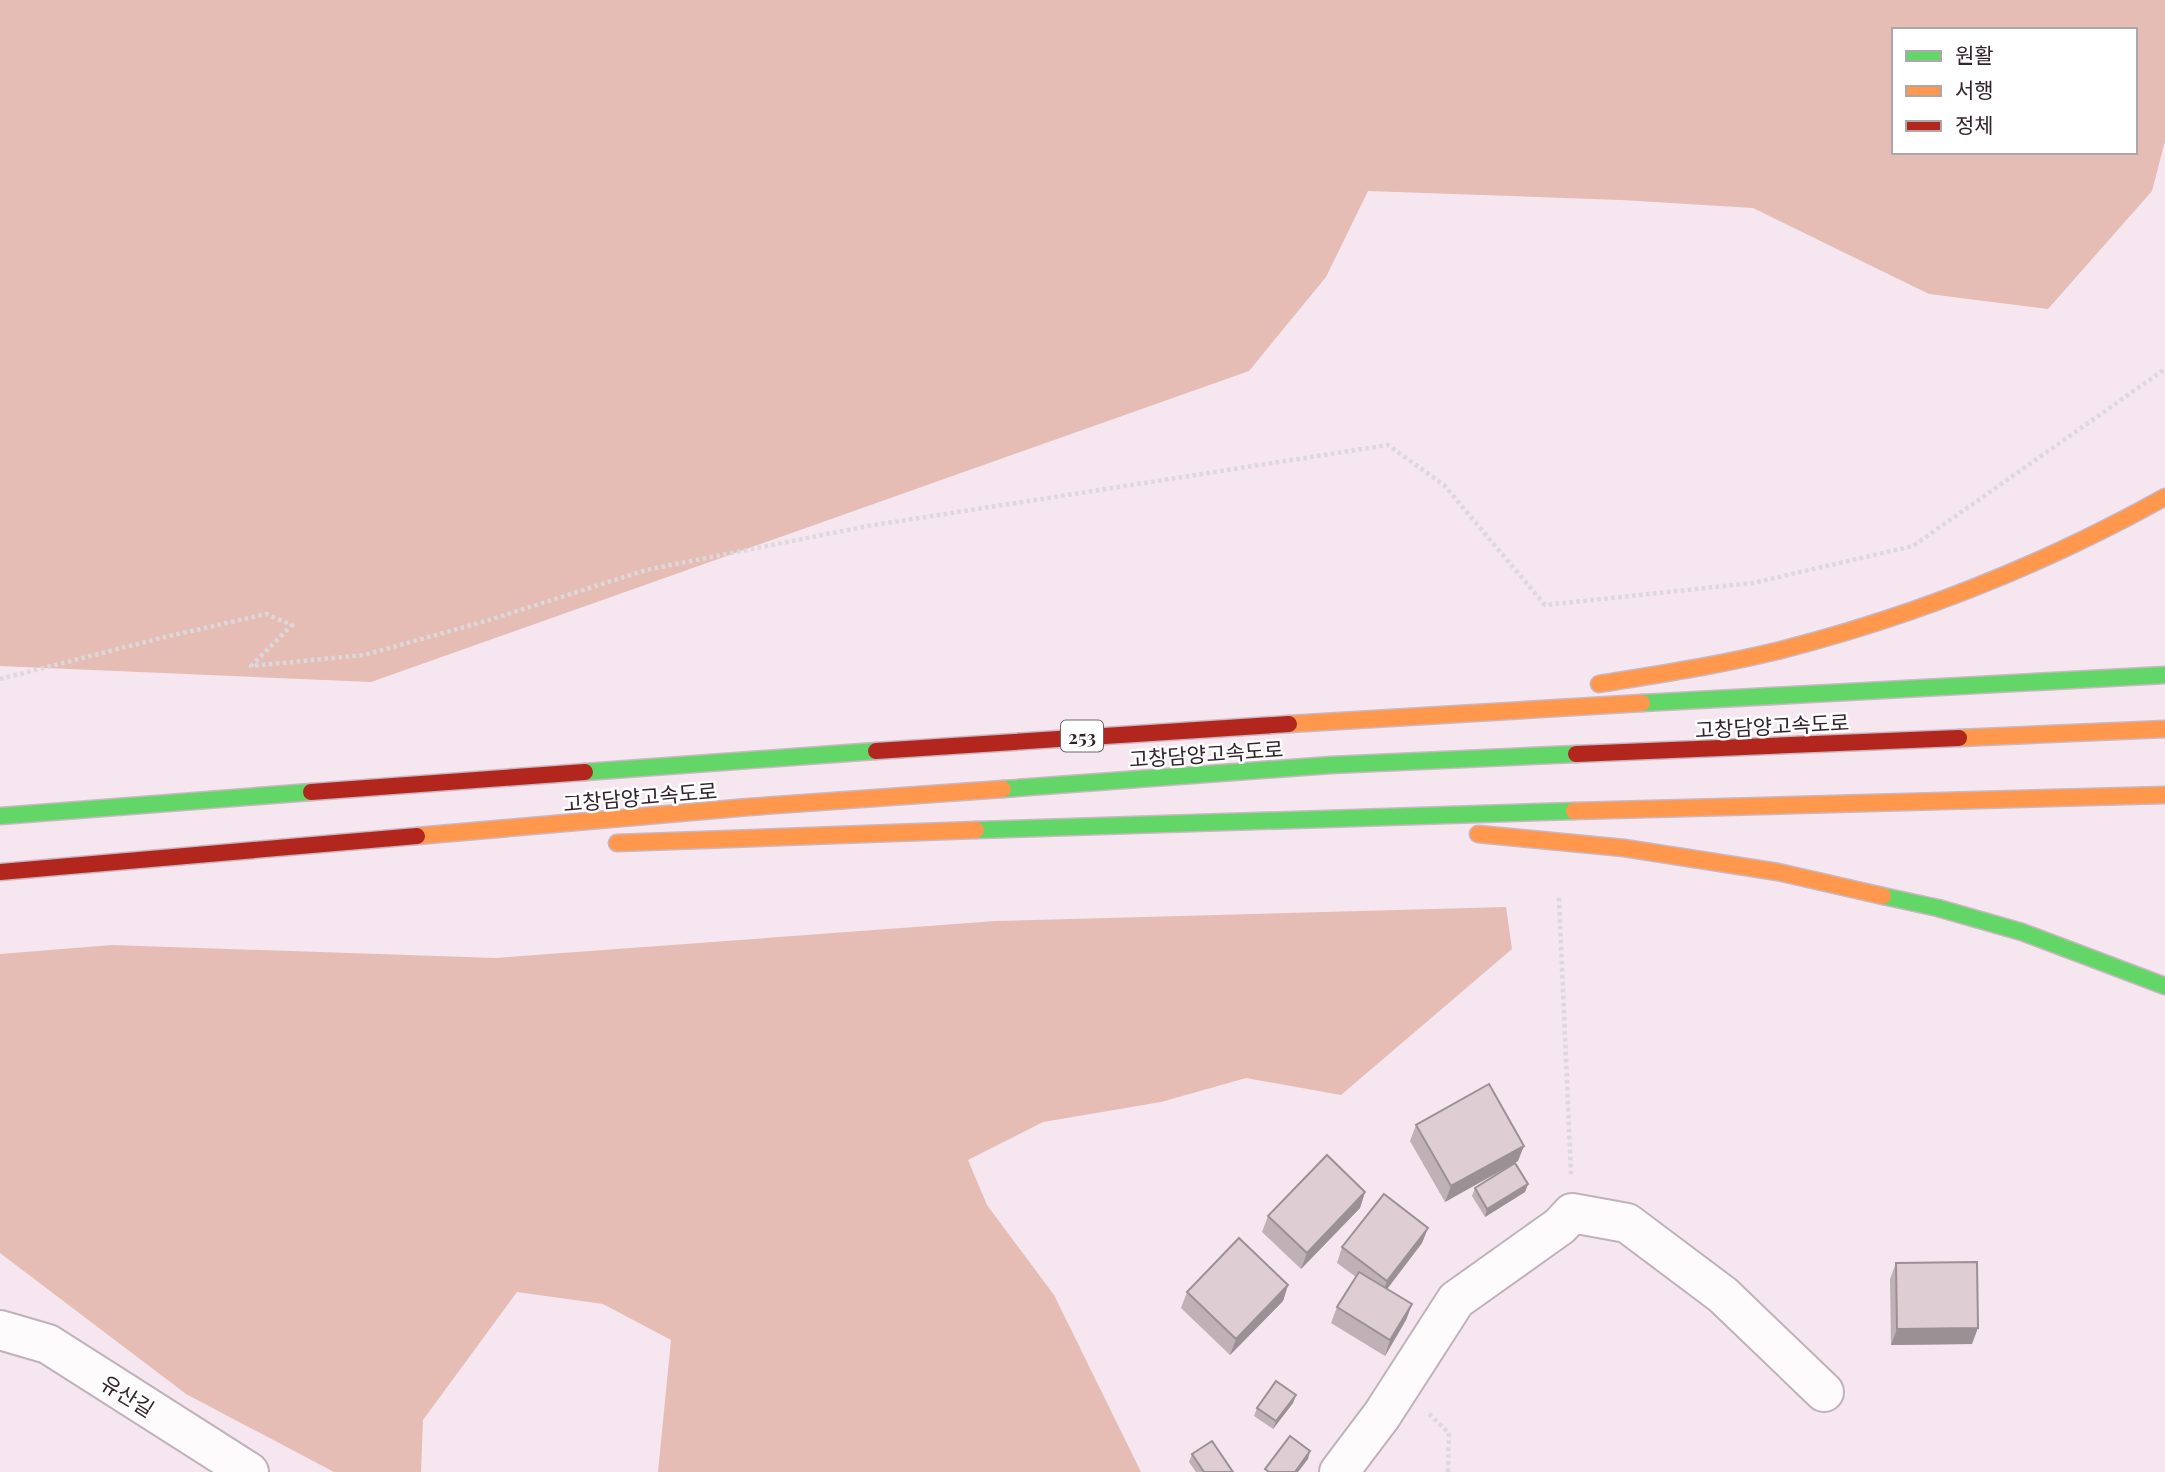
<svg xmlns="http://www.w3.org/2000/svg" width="2165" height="1472" font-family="'Playfair Display','Noto Sans KR',serif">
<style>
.forest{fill:#e5bdb4;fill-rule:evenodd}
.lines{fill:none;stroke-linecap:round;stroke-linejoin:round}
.street-casing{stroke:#c0b1ba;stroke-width:42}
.fast-casing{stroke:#c9b7c1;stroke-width:19}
.slow-casing{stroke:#c9b7c1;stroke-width:19}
.jam-casing{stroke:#c9b7c1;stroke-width:19}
.path{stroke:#dcd8db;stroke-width:4.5;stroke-dasharray:3.5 3.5;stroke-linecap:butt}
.street{stroke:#fefbfd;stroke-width:38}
.fast{stroke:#63d668;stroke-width:16}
.slow{stroke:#ff974d;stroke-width:16}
.jam{stroke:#b3261e;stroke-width:16}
.wall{fill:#bfb1b6}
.shaded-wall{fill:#9b9094}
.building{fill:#deced4;stroke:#9b9094;stroke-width:2}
.labels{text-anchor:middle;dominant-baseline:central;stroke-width:5;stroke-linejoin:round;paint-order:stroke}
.shield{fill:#fff;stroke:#70656b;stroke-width:2}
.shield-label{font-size:19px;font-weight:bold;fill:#33232c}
.street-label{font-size:21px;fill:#33232c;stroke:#fff}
</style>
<rect width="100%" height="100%" fill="#f5e6ef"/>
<!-- forest -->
<g class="forest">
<path d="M0,0h2165v141l-13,50 -104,118 -119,-15 -176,-86 -132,-8 -253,-9 -42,86 -77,94 -878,311 -371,-16zM1894,30h241v122h-241z"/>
<path d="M1506,907l6,42 -171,146 -95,-17 -85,24 -118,20 -75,38 19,45 67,90 87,177h-483l13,-132 -68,-36 -86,-12 -94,128 -2,52h-87l-148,-78 -186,-141v-299l112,-9 383,13 501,-37z"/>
</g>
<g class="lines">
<!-- street casing -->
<g class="street-casing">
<g id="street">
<path d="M0,1330l48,14 201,128"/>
<path d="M1339,1472l43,-57 74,-115 104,-74 12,-13 55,10 96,72 101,97"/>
</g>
</g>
<!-- fast casing -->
<g class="fast-casing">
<g id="fast">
<path d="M1642,703l523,-28"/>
<path d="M585,772l291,-21"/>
<path d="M1003,789l328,-24 245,-11"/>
<path d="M0,816l311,-24"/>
<path d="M976,830l598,-19"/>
<path d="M1883,896l55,12 84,24 143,54"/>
</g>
</g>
<!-- slow casing -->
<g class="slow-casing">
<g id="slow">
<path d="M1599,684c61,-10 122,-19 182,-34 133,-34 264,-86 384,-153"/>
<path d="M1289,724l353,-21"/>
<path d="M1959,738l206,-9"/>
<path d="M1574,811l591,-16"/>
<path d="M1478,834l146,14 154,24 105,24"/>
<path d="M417,836l332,-29 254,-18"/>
<path d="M617,843l359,-13"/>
</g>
</g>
<!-- jam casing -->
<g class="jam-casing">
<g id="jam">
<path d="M876,751l413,-27"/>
<path d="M1576,754l383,-16"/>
<path d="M311,792l274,-20"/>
<path d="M0,872l417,-36"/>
</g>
</g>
<!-- path -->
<g class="path">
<path d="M0,679l165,-42 101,-23 26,11 -41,41 113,-11 122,-34 160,-51 222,-44 520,-81 56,40 101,120 208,-22 160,-37 252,-177"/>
<path d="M1559,898l12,276"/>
<path d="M1429,1414l20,19 -1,39"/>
</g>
<!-- street -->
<use href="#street" class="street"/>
<!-- fast -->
<use href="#fast" class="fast"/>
<!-- slow -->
<use href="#slow" class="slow"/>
<!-- jam -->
<use href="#jam" class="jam"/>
</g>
<!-- wall -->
<g class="wall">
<path d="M1416,1125l102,36 -73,41 -35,-61z"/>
<path d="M1528,1184l-3,8 -40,25 -13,-21 3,-8z"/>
<path d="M1365,1192l-5,16 -59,61 -39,-37 6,-16z"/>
<path d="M1428,1228l-6,15 -35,46 25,15 -6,16 -21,36 -54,-33 6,-16 19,-30 -19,-14 5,-16z"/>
<path d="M1896,1263l76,81 -81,1 -1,-66z"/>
<path d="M1288,1285l-5,16 -53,54 -49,-47 6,-16z"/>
<path d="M1296,1395l-3,8 -20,26 -19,-13 3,-8z"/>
<path d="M1192,1454l41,18h-37l-7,-10z"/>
</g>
<!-- shaded-wall -->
<g class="shaded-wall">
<path d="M1524,1146l-6,15 -73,41 6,-16z"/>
<path d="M1528,1184l-3,8 -40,25 2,-8z"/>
<path d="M1365,1192l-5,16 -59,61 6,-16z"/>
<path d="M1428,1228l-6,15 -41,54 6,-16z"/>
<path d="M1288,1285l-5,16 -53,54 6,-16z"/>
<path d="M1412,1304l-6,16 -21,36 5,-16z"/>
<path d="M1978,1328l-6,16 -81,1 6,-16z"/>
<path d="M1296,1395l-3,8 -20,26 3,-8z"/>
<path d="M1310,1451l-2,8 -10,13h-3z"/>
</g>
<!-- building -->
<g class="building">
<path d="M1489,1084l35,62 -73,40 -35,-61z"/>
<path d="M1327,1155l38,37 -58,61 -39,-37z"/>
<path d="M1515,1163l13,21 -41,25 -12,-21z"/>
<path d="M1384,1194l44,34 -41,53 -45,-34z"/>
<path d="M1239,1238l49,47 -52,54 -49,-47z"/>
<path d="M1977,1262l1,66 -81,1 -1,-66z"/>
<path d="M1359,1272l53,32 -22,36 -53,-33z"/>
<path d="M1276,1381l20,14 -20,26 -19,-13z"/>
<path d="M1290,1436l20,15 -15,21h-26l-4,-3z"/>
<path d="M1212,1441l21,31h-29l-12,-18z"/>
</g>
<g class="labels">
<!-- shield labels -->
<rect class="shield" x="1061" y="720.5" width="42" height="31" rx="5"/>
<g class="shield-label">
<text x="1082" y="736">253</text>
</g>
<!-- street labels -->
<g class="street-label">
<text transform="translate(1772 725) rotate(-3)">고창담양고속도로</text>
<text transform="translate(1206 753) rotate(-4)">고창담양고속도로</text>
<text transform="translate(640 796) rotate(-5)">고창담양고속도로</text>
<text transform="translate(128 1395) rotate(32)">유산길</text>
</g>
</g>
<!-- legend -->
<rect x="1892" y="28" width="245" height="126" fill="#ffffff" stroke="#ada7ab" stroke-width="2"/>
<rect x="1906" y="51" width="35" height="10" fill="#63d668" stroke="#ada7ab" stroke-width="2"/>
<text x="1955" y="63" font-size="21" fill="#33232c">원활</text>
<rect x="1906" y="86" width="35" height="10" fill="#ff974d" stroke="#ada7ab" stroke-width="2"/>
<text x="1955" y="98" font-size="21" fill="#33232c">서행</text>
<rect x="1906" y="121" width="35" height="10" fill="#b3261e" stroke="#ada7ab" stroke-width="2"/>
<text x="1955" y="133" font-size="21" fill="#33232c">정체</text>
</svg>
